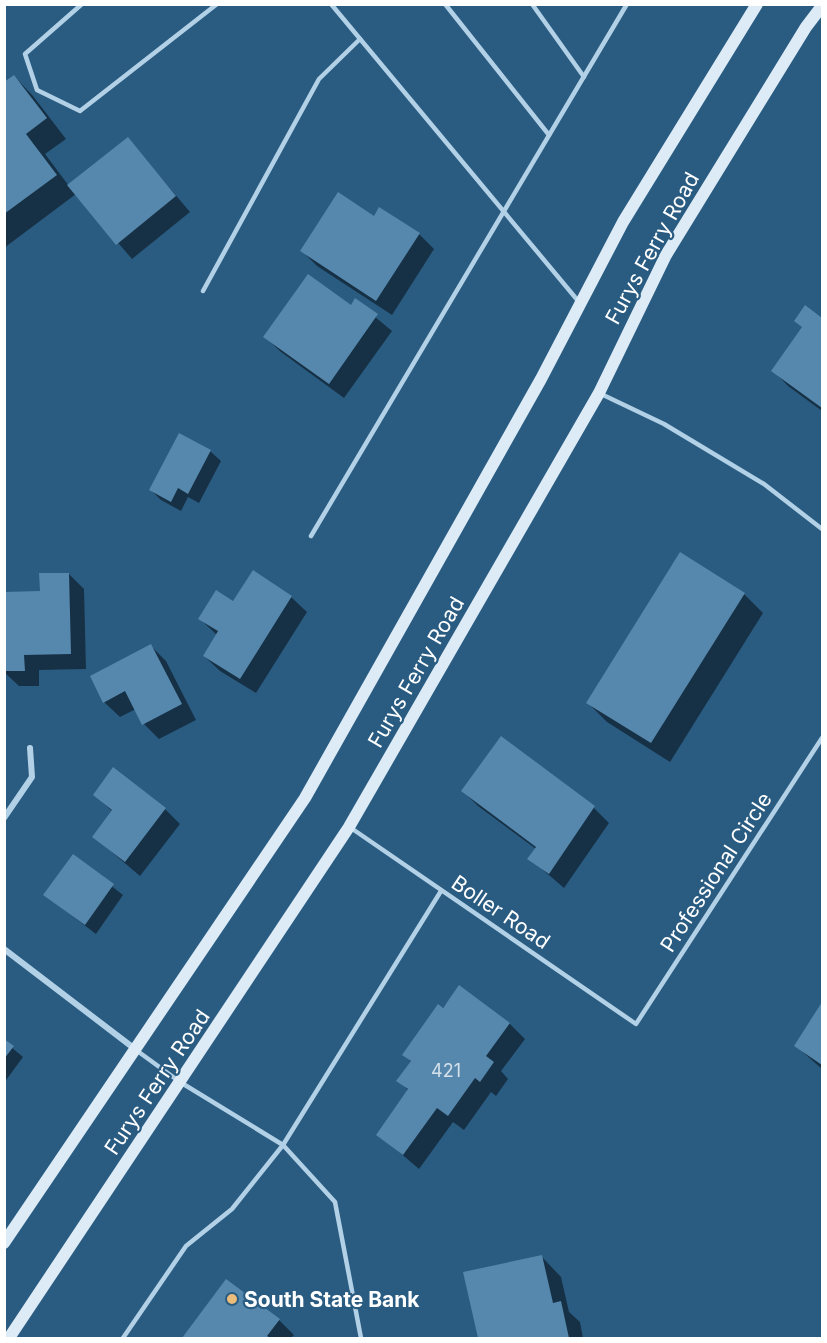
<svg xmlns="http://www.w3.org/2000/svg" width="827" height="1343" font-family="Inter,sans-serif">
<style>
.shadow{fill:#0007}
.building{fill:#5687ac}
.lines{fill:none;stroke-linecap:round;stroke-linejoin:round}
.service{stroke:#b3d1e6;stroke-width:4.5}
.minor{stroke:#b3d1e6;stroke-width:6}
.secondary{stroke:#dcebf6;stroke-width:12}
.poi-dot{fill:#ecbc7a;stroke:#2a5c82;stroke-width:2}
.labels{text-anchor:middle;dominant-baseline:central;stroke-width:4.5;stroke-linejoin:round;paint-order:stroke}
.number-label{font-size:18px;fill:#d5e1ea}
.street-label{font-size:21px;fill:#fff;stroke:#2a5c82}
.poi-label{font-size:21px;font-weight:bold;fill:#fff;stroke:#2a5c82;text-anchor:start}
</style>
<rect width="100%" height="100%" fill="#2a5c82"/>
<!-- shadow -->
<g class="shadow">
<path d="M14,76l19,20 33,43 -21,15 24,32 59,-47 62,73 -58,47 -56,-65 -72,54v-164z"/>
<path d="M374,218l45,16 15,15 -42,66 -75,-49 -15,-15z"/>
<path d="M356,301l36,30 -48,67 -63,-46 -16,-15 86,-30z"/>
<path d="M805,307l17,13v91l-34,-25 -15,-16 30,-42z"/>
<path d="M210,451l11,10 -22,42 -11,-6 -7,14 -20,-11 -10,-10z"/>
<path d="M69,574l15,15 2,80 -47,1v16h-20l-15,-14v-78l37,-1z"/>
<path d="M744,594l19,19 -93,149 -63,-40 -20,-20z"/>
<path d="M291,597l16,15 -51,81 -36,-22 -16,-15 13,-21 -17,-16 34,-16z"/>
<path d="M151,646l15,15 30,59 -37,19 -15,-15 -8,-15 -16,8 -16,-15z"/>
<path d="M501,738l93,70 15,15 -45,65 -35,-30 7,-9 -58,-43 -15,-15z"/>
<path d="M95,795l70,14 15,15 -40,52 -46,-39 19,-25z"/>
<path d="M73,856l50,39 -27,39 -51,-39z"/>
<path d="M460,987l50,37 15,15 -24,32 7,8 -12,17 -5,-4 -27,38 -11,-8 -34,47 -41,-35 31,-43 -11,-11 13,-18 -7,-8z"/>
<path d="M822,1005v64l-26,-23z"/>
<path d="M4,1041l19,16 -19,26z"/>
<path d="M542,1257l19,20 8,35 11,10 3,16h-104l-14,-65z"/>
<path d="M227,1281l52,39 15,15 -3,3h-107z"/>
</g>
<!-- building -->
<g class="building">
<path d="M14,75l33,43 -21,16 31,41 -53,39v-132z"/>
<path d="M128,137l48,59 -60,49 -49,-60z"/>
<path d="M338,192l36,24 5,-9 41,26 -44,68 -76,-50z"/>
<path d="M308,274l43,31 4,-7 23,16 -49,70 -66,-47z"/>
<path d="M805,305l17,13v90l-51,-37 31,-44 -8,-6z"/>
<path d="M179,433l32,17 -23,44 -10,-6 -7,14 -22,-12z"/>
<path d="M680,552l65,41 -94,150 -65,-40z"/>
<path d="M253,570l39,26 -52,83 -37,-23 15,-25 -20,-12 18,-29 17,11z"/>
<path d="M39,573h30l2,81 -47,1 1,16h-21v-79l36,-1z"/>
<path d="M151,644l31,60 -40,21 -17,-34 -22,12 -13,-27z"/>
<path d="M501,736l94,70 -46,68 -22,-15 9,-12 -75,-56z"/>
<path d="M113,767l53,41 -41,54 -33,-25 20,-27 -19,-15z"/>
<path d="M73,854l41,30 -29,41 -42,-30z"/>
<path d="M459,985l51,38 -24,33 8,6 -14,20 -5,-4 -27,38 -11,-8 -34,47 -27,-20 32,-46 -12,-8 15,-20 -9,-6 36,-51 5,4z"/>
<path d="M822,1002v63l-28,-19z"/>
<path d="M4,1039l10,7 -10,13z"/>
<path d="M542,1255l11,48 8,-2 8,37h-91l-15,-66z"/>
<path d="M226,1279l54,40 -13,17 3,2h-88z"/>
</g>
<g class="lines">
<!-- service -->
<g class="service">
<path d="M82,4l-57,50 12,36 43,21 137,-107"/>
<path d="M331,4l248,298"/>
<path d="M445,4l104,131"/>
<path d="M532,4l52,73"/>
<path d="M203,291l116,-212 41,-40"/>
<path d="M599,393l65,31 100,60 58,45"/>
<path d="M311,536l316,-532"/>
<path d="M351,828l285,196 186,-286"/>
<path d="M136,1050l44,32 103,63 52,57 26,136"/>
<path d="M123,1338l63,-92 46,-37 51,-64 158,-254"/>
</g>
<!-- minor -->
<g class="minor">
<path d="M4,818l28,-41 -2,-29"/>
<path d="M4,949l131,100"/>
</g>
<!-- secondary -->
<g class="secondary">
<path d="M4,1243l301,-445 236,-419 82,-157 134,-218"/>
<path d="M9,1338l340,-511 250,-434 67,-138 140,-228 16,-21"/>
</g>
</g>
<!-- markers -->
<circle class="poi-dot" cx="232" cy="1299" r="6"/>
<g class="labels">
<!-- number labels -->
<g class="number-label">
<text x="446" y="1070">421</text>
</g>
<!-- street labels -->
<g class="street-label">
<text transform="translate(652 248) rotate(-61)">Furys Ferry Road</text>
<text transform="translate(416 672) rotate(-60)">Furys Ferry Road</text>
<text transform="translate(716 872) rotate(-57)">Professional Circle</text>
<text transform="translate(501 912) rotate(34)">Boller Road</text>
<text transform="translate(157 1082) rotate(-56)">Furys Ferry Road</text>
</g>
<!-- poi labels -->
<g class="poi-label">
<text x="244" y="1299">South State Bank</text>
</g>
</g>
<!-- border -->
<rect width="827" height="1343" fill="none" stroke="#ffffff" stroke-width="12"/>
</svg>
